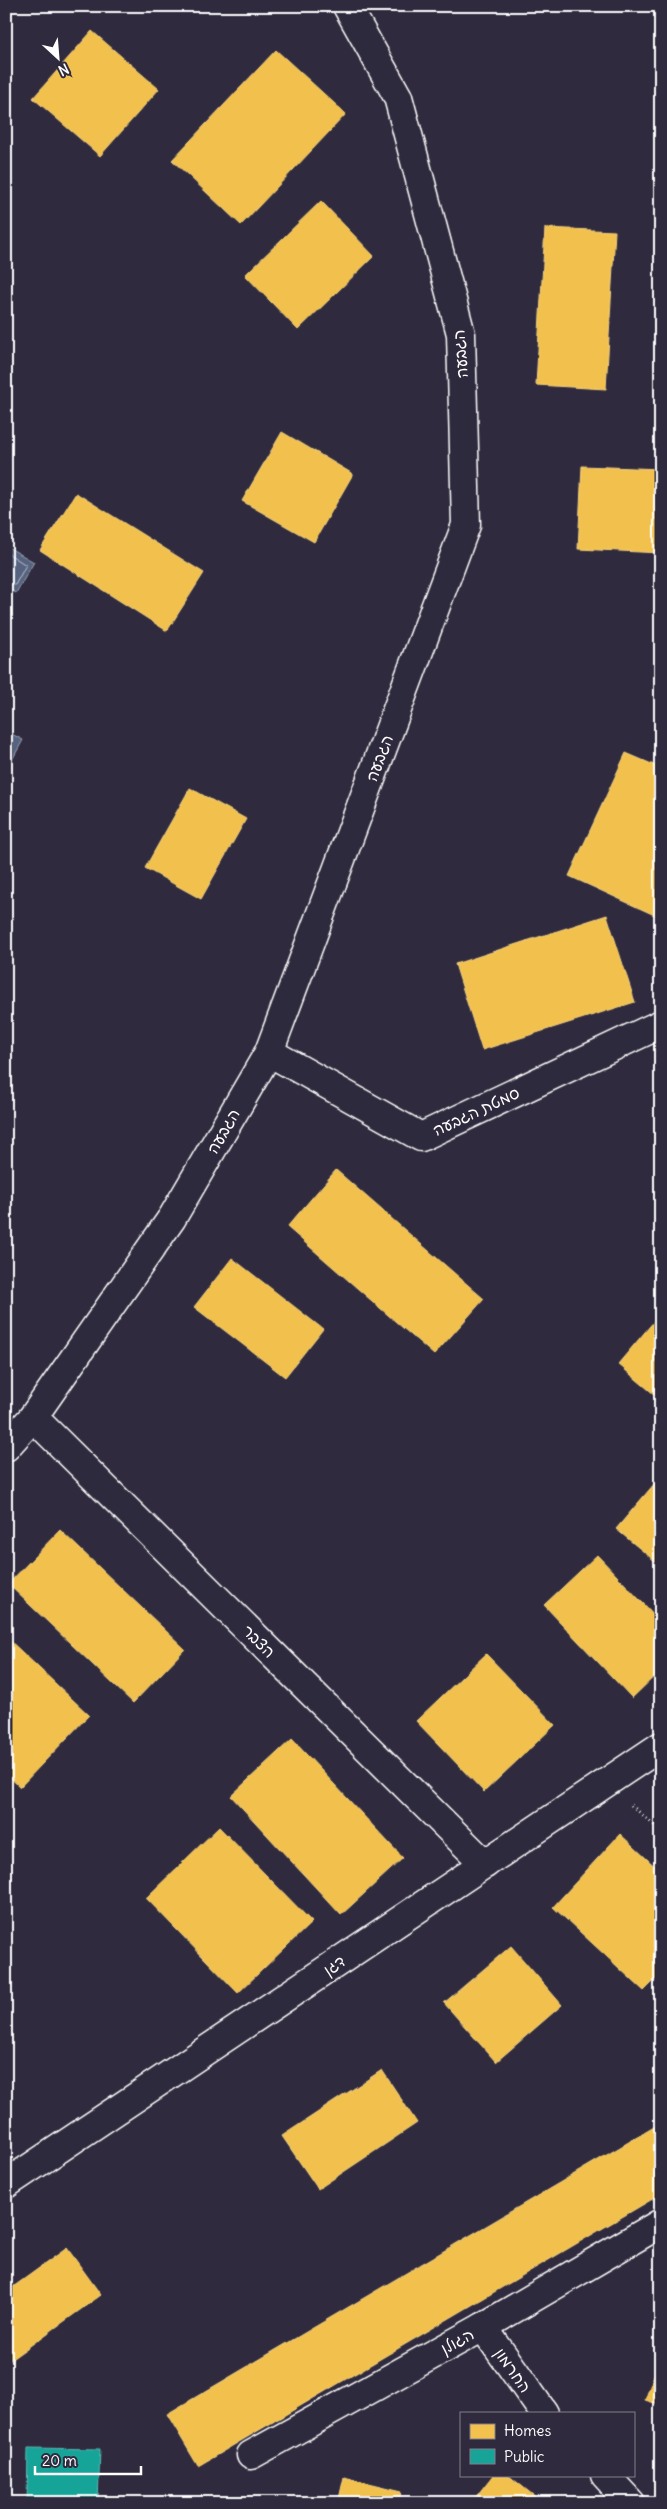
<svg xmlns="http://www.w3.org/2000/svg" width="667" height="2509" font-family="Delius,'Playpen Sans Hebrew',sans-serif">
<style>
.water{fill:#576480;stroke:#9aa2b3}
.homes{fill:#f2c14e;stroke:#f6d483}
.public{fill:#17a398;stroke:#5dbfb7}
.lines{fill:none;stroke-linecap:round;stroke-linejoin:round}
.shore{stroke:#bcc1cc;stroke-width:1}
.street-casing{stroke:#fff;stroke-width:31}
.secondary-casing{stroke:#fff;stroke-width:31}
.path{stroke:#fff;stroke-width:3;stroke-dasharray:1 4;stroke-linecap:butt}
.street{stroke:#2f2a3d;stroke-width:28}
.secondary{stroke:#2f2a3d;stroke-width:28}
.labels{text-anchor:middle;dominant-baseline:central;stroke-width:5;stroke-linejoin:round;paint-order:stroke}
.street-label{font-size:16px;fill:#fff;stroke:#2f2a3d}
</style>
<rect width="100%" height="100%" fill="#2f2a3d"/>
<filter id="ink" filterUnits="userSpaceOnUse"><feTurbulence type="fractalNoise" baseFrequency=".02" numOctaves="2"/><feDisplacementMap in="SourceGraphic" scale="10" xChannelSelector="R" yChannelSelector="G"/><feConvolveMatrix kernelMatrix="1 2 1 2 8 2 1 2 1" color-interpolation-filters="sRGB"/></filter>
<g filter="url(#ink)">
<!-- water -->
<g class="water">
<path d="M6,546l28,16 -18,31 -10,-5z"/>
<path d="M6,731l17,9 -17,31z"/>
</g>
<!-- homes -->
<g class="homes">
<path d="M92,31l67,58 -59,67 -67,-58z"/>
<path d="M276,50l70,64 -105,111 -69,-65z"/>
<path d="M321,201l53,55 -76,74 -53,-55z"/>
<path d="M545,228l70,3 -9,158 -70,-4z"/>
<path d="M282,432l71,42 -39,68 -72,-41z"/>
<path d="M582,466l79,3v84l-83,-4z"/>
<path d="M76,493l128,80 -37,58 -127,-81z"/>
<path d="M626,753l35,15v150l-92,-42z"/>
<path d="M190,788l56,31 -45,80 -56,-31z"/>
<path d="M607,915l28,87 -153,48 -27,-86z"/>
<path d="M336,1170l148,129 -50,56 -147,-128z"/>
<path d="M232,1258l91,71 -38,48 -91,-70z"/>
<path d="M661,1313v87l-43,-36z"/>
<path d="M661,1476v90l-45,-37z"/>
<path d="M60,1530l125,119 -52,54 -125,-119z"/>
<path d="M597,1555l64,67v48l-29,28 -88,-93z"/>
<path d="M6,1637l83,78 -69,72 -14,-13z"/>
<path d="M486,1654l69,71 -71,67 -68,-71z"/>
<path d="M292,1739l111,119 -62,57 -110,-119z"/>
<path d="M219,1827l93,95 -74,71 -92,-95z"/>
<path d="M620,1834l41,38v102l-17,17 -91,-84z"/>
<path d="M511,1946l51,59 -66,57 -52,-59z"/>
<path d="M382,2070l35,53 -99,66 -36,-53z"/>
<path d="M661,2123v71l-463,272 -31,-52z"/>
<path d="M67,2248l34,47 -95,68v-71z"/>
<path d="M661,2356v49l-16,-5z"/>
<path d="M493,2475h15l35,28h-72z"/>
<path d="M344,2477l58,14 -2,12h-62z"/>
</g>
<!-- public -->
<path class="public" d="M28,2448l72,1 -2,54h-71z"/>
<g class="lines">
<!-- shore -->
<path class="shore" d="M6,552l20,13 -11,20 -9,-1"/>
<!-- street casing -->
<g class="street-casing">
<g id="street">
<path d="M269,1052l152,85 240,-113"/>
<path d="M33,1417l452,447"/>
<path d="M6,2184l655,-438"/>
<path d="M483,2327l61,86"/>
<path d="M251,2455l232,-128 178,-104"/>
<path d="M605,2475l26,28"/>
</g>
</g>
<!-- secondary casing -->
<g class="secondary-casing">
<path id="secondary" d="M6,1447l27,-30 139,-199 97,-166 197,-527 -5,-191 -63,-237 -51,-91"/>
</g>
<!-- path -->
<path class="path" d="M631,1805l30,26"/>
<!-- street -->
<use href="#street" class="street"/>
<!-- secondary -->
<use href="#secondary" class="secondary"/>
</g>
</g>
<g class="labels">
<!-- street labels -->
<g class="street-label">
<text transform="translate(460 354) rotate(-94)">הגבעה</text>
<text transform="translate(379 758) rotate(-69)">הגבעה</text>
<text transform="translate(476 1111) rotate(-25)">סמטת הגבעה</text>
<text transform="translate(223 1131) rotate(-60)">הגבעה</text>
<text transform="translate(259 1641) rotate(45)">הצבר</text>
<text transform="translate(334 1965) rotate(-34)">דגן</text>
<text transform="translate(457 2341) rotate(-29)">הגולן</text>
<text transform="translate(513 2370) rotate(55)">החרמון</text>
</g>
</g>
<!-- margin -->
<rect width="667" height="2509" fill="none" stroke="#2f2a3d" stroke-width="25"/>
<rect x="12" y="12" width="642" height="2484" fill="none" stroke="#fff" stroke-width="2" filter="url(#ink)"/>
<!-- legend -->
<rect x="460" y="2412" width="175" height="65" fill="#2f2a3d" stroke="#827f8b"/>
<rect x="470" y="2424" width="25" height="15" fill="#f2c14e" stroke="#827f8b"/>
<text x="504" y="2436" font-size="15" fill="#ffffff">Homes</text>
<rect x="470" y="2449" width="25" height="15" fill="#17a398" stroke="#827f8b"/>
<text x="504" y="2462" font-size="15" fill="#ffffff">Public</text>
<!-- north arrow -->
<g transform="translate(58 58) rotate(154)" stroke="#2f2a3d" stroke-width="4" paint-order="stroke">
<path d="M0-4L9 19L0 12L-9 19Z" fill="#ffffff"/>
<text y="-8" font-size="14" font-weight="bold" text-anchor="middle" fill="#ffffff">N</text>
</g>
<!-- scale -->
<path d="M35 2466v8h106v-8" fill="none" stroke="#ffffff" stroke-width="2.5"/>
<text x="42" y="2466" font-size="15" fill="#ffffff" stroke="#2f2a3d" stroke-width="4" paint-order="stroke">20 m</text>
</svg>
